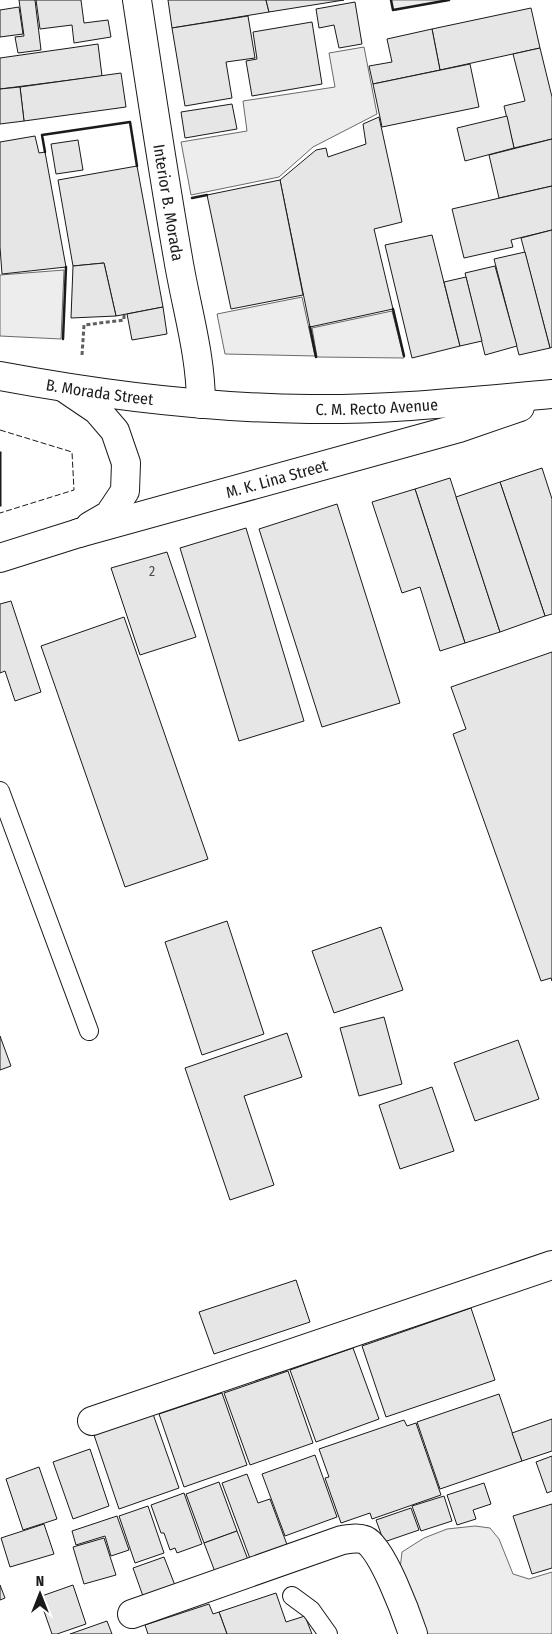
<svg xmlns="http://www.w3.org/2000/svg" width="552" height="1634" font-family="'Fira Sans Condensed',sans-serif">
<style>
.built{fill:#ededed;stroke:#6a6a6a}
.building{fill:#e6e6e6;stroke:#1a1a1a}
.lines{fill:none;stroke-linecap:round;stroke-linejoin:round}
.lane-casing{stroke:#1a1a1a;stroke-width:20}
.street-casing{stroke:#1a1a1a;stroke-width:30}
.secondary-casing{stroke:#1a1a1a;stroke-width:30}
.primary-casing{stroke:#1a1a1a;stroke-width:30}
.path{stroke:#5f5f5f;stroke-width:3;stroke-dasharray:4 2.5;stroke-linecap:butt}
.lane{stroke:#fff;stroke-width:18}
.street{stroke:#fff;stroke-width:28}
.secondary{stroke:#fff;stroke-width:28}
.primary{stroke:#fff;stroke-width:28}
.fence{stroke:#1a1a1a;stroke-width:1;stroke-dasharray:6 2.5;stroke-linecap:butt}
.wall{stroke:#1a1a1a;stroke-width:2.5}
.labels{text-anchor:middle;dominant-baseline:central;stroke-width:4;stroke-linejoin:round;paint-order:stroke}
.number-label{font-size:14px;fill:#4d4d4d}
.street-label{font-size:16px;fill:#1a1a1a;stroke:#fff}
</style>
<rect width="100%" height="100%" fill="#fff"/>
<!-- built -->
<g class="built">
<path d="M391,0h58l-56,10z"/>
<path d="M364,47l13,67 -64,33 -34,30 -88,18 -10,-53 66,-11 -4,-30 92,-14 -6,-34z"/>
<path d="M64,270l-3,69 -61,-3v-61z"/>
<path d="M302,297l13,59 -90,-2 -8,-40z"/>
<path d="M392,311l12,47 -87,-1 -5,-29z"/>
<path d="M475,1526l15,2 9,11 14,35 16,5 23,-7v62h-128l-24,-65 2,-17 22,-14 23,-9z"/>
</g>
<!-- building -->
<g class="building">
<path d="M19,0h16l6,50 -23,3 -3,-16 9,-1z"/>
<path d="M36,0h45l3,23 24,-3 3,17 -37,6 -2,-18 -32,4z"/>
<path d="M168,0h98l3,12 -97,16z"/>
<path d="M266,0h78l-75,12z"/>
<path d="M355,2l7,42 -23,4 -5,-23 -15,3 -3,-19z"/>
<path d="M19,7l4,27 -23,3v-27z"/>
<path d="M531,8l9,40 -100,22 -8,-41z"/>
<path d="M248,16l7,42 -29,4 6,36 -47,8 -13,-78z"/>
<path d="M312,22l10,62 -70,12 -6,-35 11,-2 -4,-27z"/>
<path d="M432,29l8,41 -67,14 -4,-18 23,-4 -5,-23z"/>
<path d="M98,44l4,32 -102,13v-31z"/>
<path d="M540,48l12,49v42l-38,9 -10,-42 21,-5 -12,-47z"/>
<path d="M470,64l9,43 -97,20 -9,-43z"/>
<path d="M121,73l5,34 -102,14 -4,-34z"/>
<path d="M20,87l4,34 -24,3v-35z"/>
<path d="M232,104l5,25 -52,9 -4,-26z"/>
<path d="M507,116l7,32 -49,13 -8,-33z"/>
<path d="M379,117l23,105 -28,7 19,80 -83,18 -30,-147 36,-30 10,-2 2,9 38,-13 -3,-20z"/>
<path d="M35,136l4,17 6,-1 21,115 -64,7 -2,-27v-105z"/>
<path d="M552,139v47l-53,12 -10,-43z"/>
<path d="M78,140l5,30 -27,4 -5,-30z"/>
<path d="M137,166l26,141 -47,9 -12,-53 -31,3 -15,-86z"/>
<path d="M280,180l23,115 -72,14 -24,-114z"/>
<path d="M552,186v44l-41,10 2,7 -49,11 -12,-49z"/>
<path d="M552,230v117l-2,1 -29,-110z"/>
<path d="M432,235l28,111 -48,12 -27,-113z"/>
<path d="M525,252l25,96 -31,7 -25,-96z"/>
<path d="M104,263l12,53 -45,2 2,-52z"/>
<path d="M495,266l22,80 -32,9 -20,-82z"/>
<path d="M466,277l16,64 -22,5 -16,-64z"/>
<path d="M163,307l4,27 -35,6 -5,-26z"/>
<rect x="0" y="452" width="1" height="54"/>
<path d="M542,468l10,31v115l-7,2 -45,-134z"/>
<path d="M450,478l50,154 -35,11 -50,-154z"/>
<path d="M500,482l45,134 -45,16 -44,-135z"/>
<path d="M415,489l50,154 -25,8 -20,-64 -18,6 -30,-91z"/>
<path d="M337,504l63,199 -78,24 -63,-198z"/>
<path d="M246,528l58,193 -65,20 -59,-193z"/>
<path d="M167,552l29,85 -56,18 -29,-87z"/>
<path d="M11,601l30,91 -26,9 -10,-30 -5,2v-69z"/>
<path d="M124,617l84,242 -83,28 -84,-241z"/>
<path d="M552,652v329l-1,-3 -10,3 -88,-247 13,-5 -15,-42z"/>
<path d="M227,921l37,113 -62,21 -37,-113z"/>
<path d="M381,927l22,63 -69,23 -22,-62z"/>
<path d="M384,1017l18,67 -43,12 -19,-68z"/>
<path d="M287,1033l15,44 -58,19 30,89 -44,15 -45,-132z"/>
<path d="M0,1036l11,30 -11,4z"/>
<path d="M518,1040l21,59 -64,22 -21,-58z"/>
<path d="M432,1087l22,64 -54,18 -21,-64z"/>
<path d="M296,1280l14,42 -96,32 -15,-42z"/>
<path d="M471,1308l24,72 -109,37 -24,-71z"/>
<path d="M353,1348l26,71 -63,23 -26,-72z"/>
<path d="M288,1371l25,72 -63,22 -26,-72z"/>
<path d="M222,1393l25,72 -63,22 -25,-73z"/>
<path d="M499,1394l23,67 -82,28 -23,-67z"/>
<path d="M153,1414l26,74 -60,21 -25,-74z"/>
<path d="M552,1419v32l-30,10 -10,-28z"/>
<path d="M404,1420l3,6 9,-3 25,72 -69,24 -2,-6 -29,10 -16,-45 4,-1 -10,-28z"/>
<path d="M90,1449l19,57 -36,13 -20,-57z"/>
<path d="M315,1455l22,62 -52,19 -23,-62z"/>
<path d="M552,1456v35l-5,2 -11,-31z"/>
<path d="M39,1467l18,52 -34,11 -17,-51z"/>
<path d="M247,1474l11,29 12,-4 19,51 -37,14 -30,-81z"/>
<path d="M219,1482l18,49 -33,12 -18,-49z"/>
<path d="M484,1483l7,21 -18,6 3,9 -19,6 -10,-30z"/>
<path d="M184,1493l18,51 -25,9 -2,-5 -5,2 -6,-17h-3l-10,-28z"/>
<path d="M444,1496l8,25 -31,10 -9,-25z"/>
<path d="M552,1504v64l-20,6 -19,-58z"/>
<path d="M148,1506l16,47 -29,10 -16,-47z"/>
<path d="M411,1508l8,22 -35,12 -8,-22z"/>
<path d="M117,1516l12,34 -18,6 -6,-20 -29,9 -4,-14z"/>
<path d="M44,1524l10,30 -44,13 -9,-29z"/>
<path d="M237,1531l13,34 -33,12 -13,-34z"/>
<path d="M104,1538l12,37 -32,9 -11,-37z"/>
<path d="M164,1557l12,31 -32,11 -11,-31z"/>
<path d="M0,1585l5,13 -5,2z"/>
<path d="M73,1585l13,39 -29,10h-5l-13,-37z"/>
<path d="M276,1593l10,29 19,-6 7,18h-85l-8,-22z"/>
<path d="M209,1604l4,10 6,-2 8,22h-79l-3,-9z"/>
<path d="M107,1621l5,13h-42z"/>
</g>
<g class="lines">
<!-- lane casing -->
<g class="lane-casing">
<g id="lane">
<path d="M0,791l89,240"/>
<path d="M292,1596l19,14 17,24"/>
</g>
</g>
<!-- street casing -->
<g class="street-casing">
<g id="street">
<path id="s1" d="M137,0c13,86 26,172 41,258 8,49 23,96 23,146"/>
<path d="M92,1421l460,-156"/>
<path d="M132,1614l210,-74c7,-1 16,-3 23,0 17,7 42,76 48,94"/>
</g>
</g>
<!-- secondary casing -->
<g class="secondary-casing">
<path id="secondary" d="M0,558l79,-25"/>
</g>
<!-- primary casing -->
<g class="primary-casing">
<g id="primary">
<path id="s2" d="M0,376c102,19 206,32 309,33 81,1 162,-8 243,-15"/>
<path d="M66,389l31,21 18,21 11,32 -1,28 -16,24 -19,11"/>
<path id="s3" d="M79,533l380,-105 61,-21"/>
</g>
</g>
<!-- path -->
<path class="path" d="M82,355l2,-30 40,-5v-6"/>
<!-- lane -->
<use href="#lane" class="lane"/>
<!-- street -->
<use href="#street" class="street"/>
<!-- secondary -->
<use href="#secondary" class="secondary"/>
<!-- primary -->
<use href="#primary" class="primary"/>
<!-- fence -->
<path class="fence" d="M0,430l72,22 2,38 -74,23"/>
<!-- wall -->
<g class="wall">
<path d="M391,0l2,10 56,-10"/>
<path d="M45,152l-3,-17 88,-13 7,44"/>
<path d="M192,198l15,-3"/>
<path d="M393,309l11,47"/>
<path d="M310,327l6,30"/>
<path d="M63,339l3,-72"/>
</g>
</g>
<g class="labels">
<!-- number labels -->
<g class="number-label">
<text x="152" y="571">2</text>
</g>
<!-- street labels -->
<g class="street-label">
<text stroke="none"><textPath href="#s1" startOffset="205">Interior B. Morada</textPath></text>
<text stroke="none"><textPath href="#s2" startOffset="101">B. Morada Street</textPath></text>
<text stroke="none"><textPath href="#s2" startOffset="379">C. M. Recto Avenue</textPath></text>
<text stroke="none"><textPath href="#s3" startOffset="205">M. K. Lina Street</textPath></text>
</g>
</g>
<!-- north arrow -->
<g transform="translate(40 1594)" stroke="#ffffff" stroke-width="4" paint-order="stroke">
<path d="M0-4L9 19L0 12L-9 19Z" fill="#1a1a1a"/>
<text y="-8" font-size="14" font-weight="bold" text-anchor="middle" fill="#1a1a1a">N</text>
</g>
</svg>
